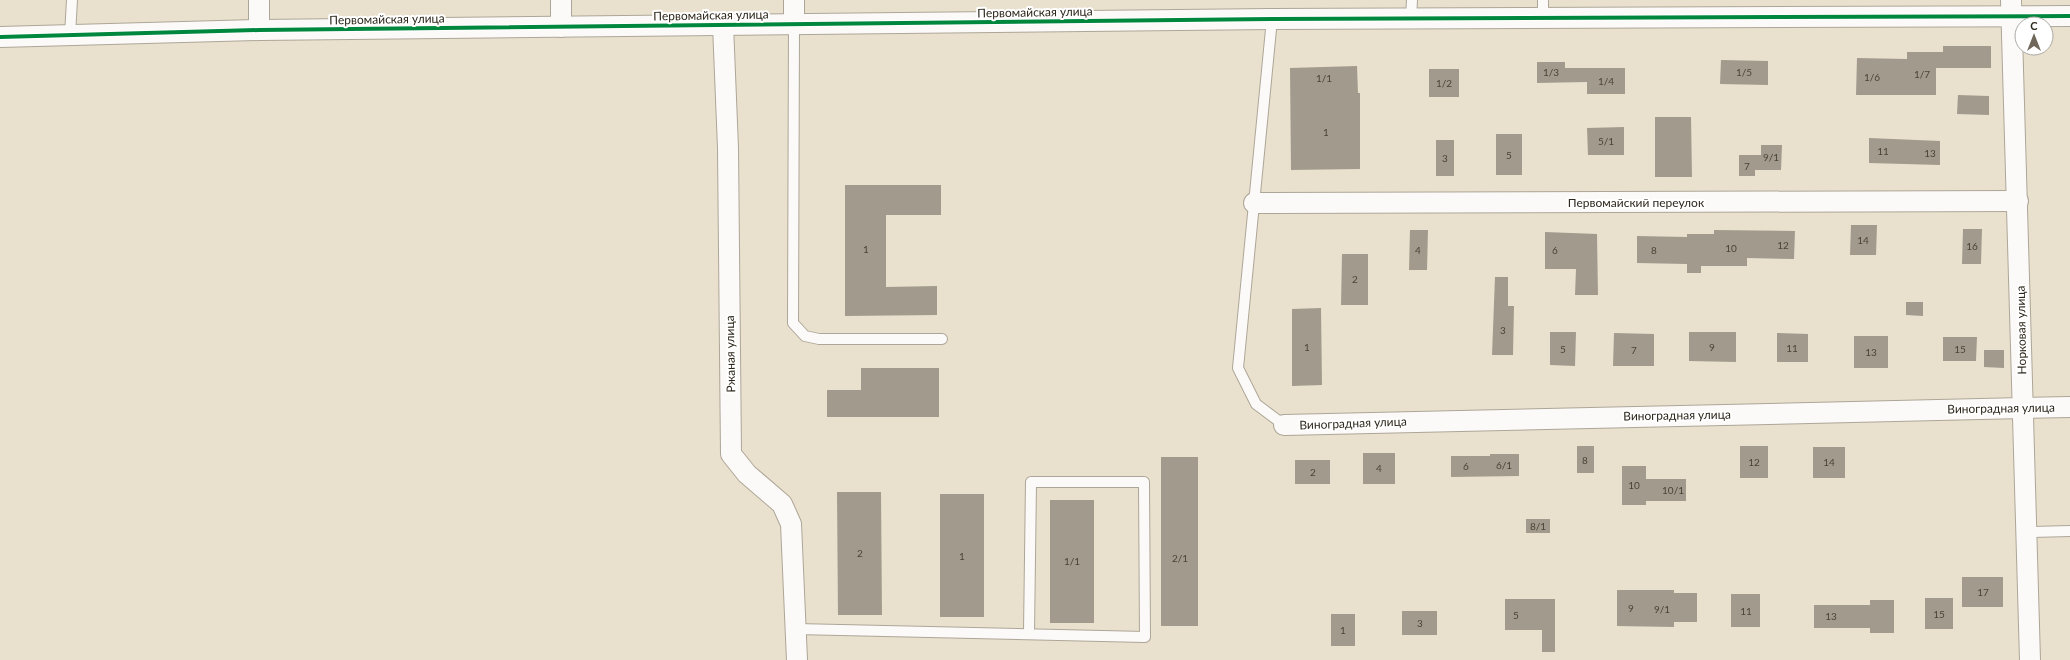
<svg xmlns="http://www.w3.org/2000/svg" width="2070" height="660" font-family="Lato,sans-serif">
<style>
.building{fill:#a29b8d}
.lines{fill:none;stroke-linecap:round;stroke-linejoin:round}
.service-casing{stroke:#ada698;stroke-width:12}
.minor-casing{stroke:#ada698;stroke-width:22}
.service{stroke:#fcfaf8;stroke-width:10}
.minor{stroke:#fcfaf8;stroke-width:20}
.cycleway-casing{stroke:#fff;stroke-width:6}
.cycleway{stroke:#00873e;stroke-width:4}
.labels{text-anchor:middle;dominant-baseline:central;stroke-width:4;stroke-linejoin:round;paint-order:stroke}
.number-label{font-size:10px;fill:#4a4438}
.street-label{font-size:12px;fill:#2d271b;stroke:#fff}
</style>
<rect width="100%" height="100%" fill="#e9e0ce"/>
<!-- building -->
<g class="building">
<path d="M1943,46h48v22h-55v27h-80l1,-37 50,1v-7h36z"/>
<path d="M1721,60l47,1v24l-48,-1z"/>
<path d="M1537,62h28v6h60v26h-38v-12l-50,1z"/>
<path d="M1357,66l1,27h2v76l-69,1 -1,-102z"/>
<rect x="1429" y="69" width="30" height="28"/>
<path d="M1958,95l31,1v19l-32,-1z"/>
<path d="M1655,117h36l1,60h-37z"/>
<path d="M1624,127v28h-36l-1,-27z"/>
<rect x="1496" y="134" width="26" height="41"/>
<path d="M1869,138l71,3v24l-71,-2z"/>
<rect x="1436" y="140" width="18" height="36"/>
<path d="M1761,145h21l-1,25h-26v6h-16v-21h22z"/>
<path d="M845,185h96v30h-55v72l51,-1v29l-92,1z"/>
<path d="M1851,225h26l-1,30h-26z"/>
<path d="M1963,229h19l-1,35h-19z"/>
<path d="M1410,230h18l-1,40h-18z"/>
<path d="M1714,230l81,1 -1,28 -47,-1v8h-46v7h-14v-9l-50,-1v-27l50,1v-3h27z"/>
<path d="M1545,232l52,2 1,61h-23l1,-26h-31z"/>
<path d="M1342,254h26v51h-27z"/>
<path d="M1495,277h13v29h6l-1,49h-21z"/>
<path d="M1906,302h17v14l-17,-1z"/>
<path d="M1321,308l1,77 -30,1v-77z"/>
<path d="M1550,332h26l-1,34 -25,-1z"/>
<path d="M1689,332h47v30l-47,-1z"/>
<path d="M1614,333l40,1v32h-41z"/>
<path d="M1777,333l31,1v28h-31z"/>
<rect x="1854" y="336" width="34" height="32"/>
<path d="M1943,337h34l-1,24h-33z"/>
<path d="M1984,350h20v18l-20,-1z"/>
<path d="M861,368h78v49h-112v-27h34z"/>
<rect x="1577" y="446" width="17" height="27"/>
<rect x="1740" y="446" width="28" height="32"/>
<rect x="1813" y="447" width="32" height="31"/>
<rect x="1363" y="453" width="32" height="31"/>
<path d="M1490,454h29v22l-68,1v-21h39z"/>
<rect x="1161" y="457" width="37" height="169"/>
<rect x="1295" y="460" width="35" height="24"/>
<path d="M1622,466h24v13h40v22h-40v4h-24z"/>
<path d="M837,492h44l1,123h-44z"/>
<rect x="940" y="494" width="44" height="123"/>
<rect x="1050" y="500" width="44" height="123"/>
<rect x="1526" y="519" width="24" height="14"/>
<rect x="1962" y="577" width="41" height="30"/>
<path d="M1617,590h57v3h23v29h-23v5l-57,-1z"/>
<rect x="1731" y="594" width="29" height="33"/>
<rect x="1925" y="598" width="28" height="31"/>
<path d="M1505,599h50v53h-13v-22h-37z"/>
<path d="M1870,600h24v33h-24v-5h-56v-23h56z"/>
<rect x="1402" y="611" width="35" height="24"/>
<rect x="1331" y="614" width="24" height="32"/>
</g>
<g class="lines">
<!-- service casing -->
<g class="service-casing">
<g id="service">
<path d="M1543,0v18"/>
<path d="M1411,18l1,-18"/>
<path d="M1272,19l-34,349 18,36 28,21"/>
<path d="M794,24l-1,299 12,13 14,3h123"/>
<path d="M70,35l2,-35"/>
<path d="M2027,532l43,-1"/>
<path d="M796,629l349,8 -1,-155h-113l-2,151"/>
</g>
</g>
<!-- minor casing -->
<g class="minor-casing">
<g id="minor">
<path d="M2011,0l19,660"/>
<path d="M794,24v-24"/>
<path d="M723,25l5,123 3,306 16,20 35,30 9,20 6,136"/>
<path d="M561,27v-27"/>
<path d="M259,30v-30"/>
<path d="M0,37l259,-7 1013,-11 798,-3"/>
<path d="M1254,203l764,-2"/>
<path d="M1284,425l786,-18"/>
</g>
</g>
<!-- service -->
<use href="#service" class="service"/>
<!-- minor -->
<use href="#minor" class="minor"/>
<!-- cycleway casing -->
<g class="cycleway-casing">
<path id="cycleway" d="M0,37l259,-7 1013,-11 798,-3"/>
</g>
<!-- cycleway -->
<use href="#cycleway" class="cycleway"/>
</g>
<g class="labels">
<!-- number labels -->
<g class="number-label">
<text x="1551" y="72">1/3</text>
<text x="1744" y="72">1/5</text>
<text x="1922" y="74">1/7</text>
<text x="1872" y="77">1/6</text>
<text x="1324" y="78">1/1</text>
<text x="1606" y="81">1/4</text>
<text x="1444" y="83">1/2</text>
<text x="1326" y="132">1</text>
<text x="1606" y="141">5/1</text>
<text x="1883" y="151">11</text>
<text x="1930" y="153">13</text>
<text x="1509" y="155">5</text>
<text x="1771" y="157">9/1</text>
<text x="1445" y="158">3</text>
<text x="1747" y="166">7</text>
<text x="1863" y="240">14</text>
<text x="1783" y="245">12</text>
<text x="1972" y="246">16</text>
<text x="1731" y="248">10</text>
<text x="866" y="249">1</text>
<text x="1418" y="250">4</text>
<text x="1555" y="250">6</text>
<text x="1654" y="250">8</text>
<text x="1355" y="279">2</text>
<text x="1503" y="330">3</text>
<text x="1307" y="347">1</text>
<text x="1712" y="347">9</text>
<text x="1792" y="348">11</text>
<text x="1563" y="349">5</text>
<text x="1960" y="349">15</text>
<text x="1634" y="350">7</text>
<text x="1871" y="352">13</text>
<text x="1585" y="460">8</text>
<text x="1754" y="462">12</text>
<text x="1829" y="462">14</text>
<text x="1504" y="465">6/1</text>
<text x="1466" y="466">6</text>
<text x="1379" y="468">4</text>
<text x="1313" y="472">2</text>
<text x="1634" y="485">10</text>
<text x="1673" y="490">10/1</text>
<text x="1538" y="526">8/1</text>
<text x="860" y="553">2</text>
<text x="962" y="556">1</text>
<text x="1180" y="558">2/1</text>
<text x="1072" y="561">1/1</text>
<text x="1983" y="592">17</text>
<text x="1631" y="608">9</text>
<text x="1662" y="609">9/1</text>
<text x="1746" y="611">11</text>
<text x="1939" y="614">15</text>
<text x="1516" y="615">5</text>
<text x="1831" y="616">13</text>
<text x="1420" y="623">3</text>
<text x="1343" y="630">1</text>
</g>
<!-- street labels -->
<g class="street-label">
<text transform="translate(1035 12) rotate(-1)">Первомайская улица</text>
<text transform="translate(711 15) rotate(-1)">Первомайская улица</text>
<text transform="translate(387 19) rotate(-1)">Первомайская улица</text>
<text x="1636" y="202">Первомайский переулок</text>
<text transform="translate(2021 330) rotate(-91)">Норковая улица</text>
<text transform="translate(730 354) rotate(-91)">Ржаная улица</text>
<text transform="translate(2001 408) rotate(-1)">Виноградная улица</text>
<text transform="translate(1677 415) rotate(-1)">Виноградная улица</text>
<text transform="translate(1353 423) rotate(-2)">Виноградная улица</text>
</g>
</g>
<!-- north arrow -->
<g transform="translate(2034 36)"><circle r="19" fill="#ffffff" stroke="#aba9a4"/>
<path d="M0-3L7 15L0 10L-7 15Z" fill="#6f685a"/>
<text y="-6" font-size="11" font-weight="bold" text-anchor="middle" fill="#2d271b">С</text>
</g>
</svg>
